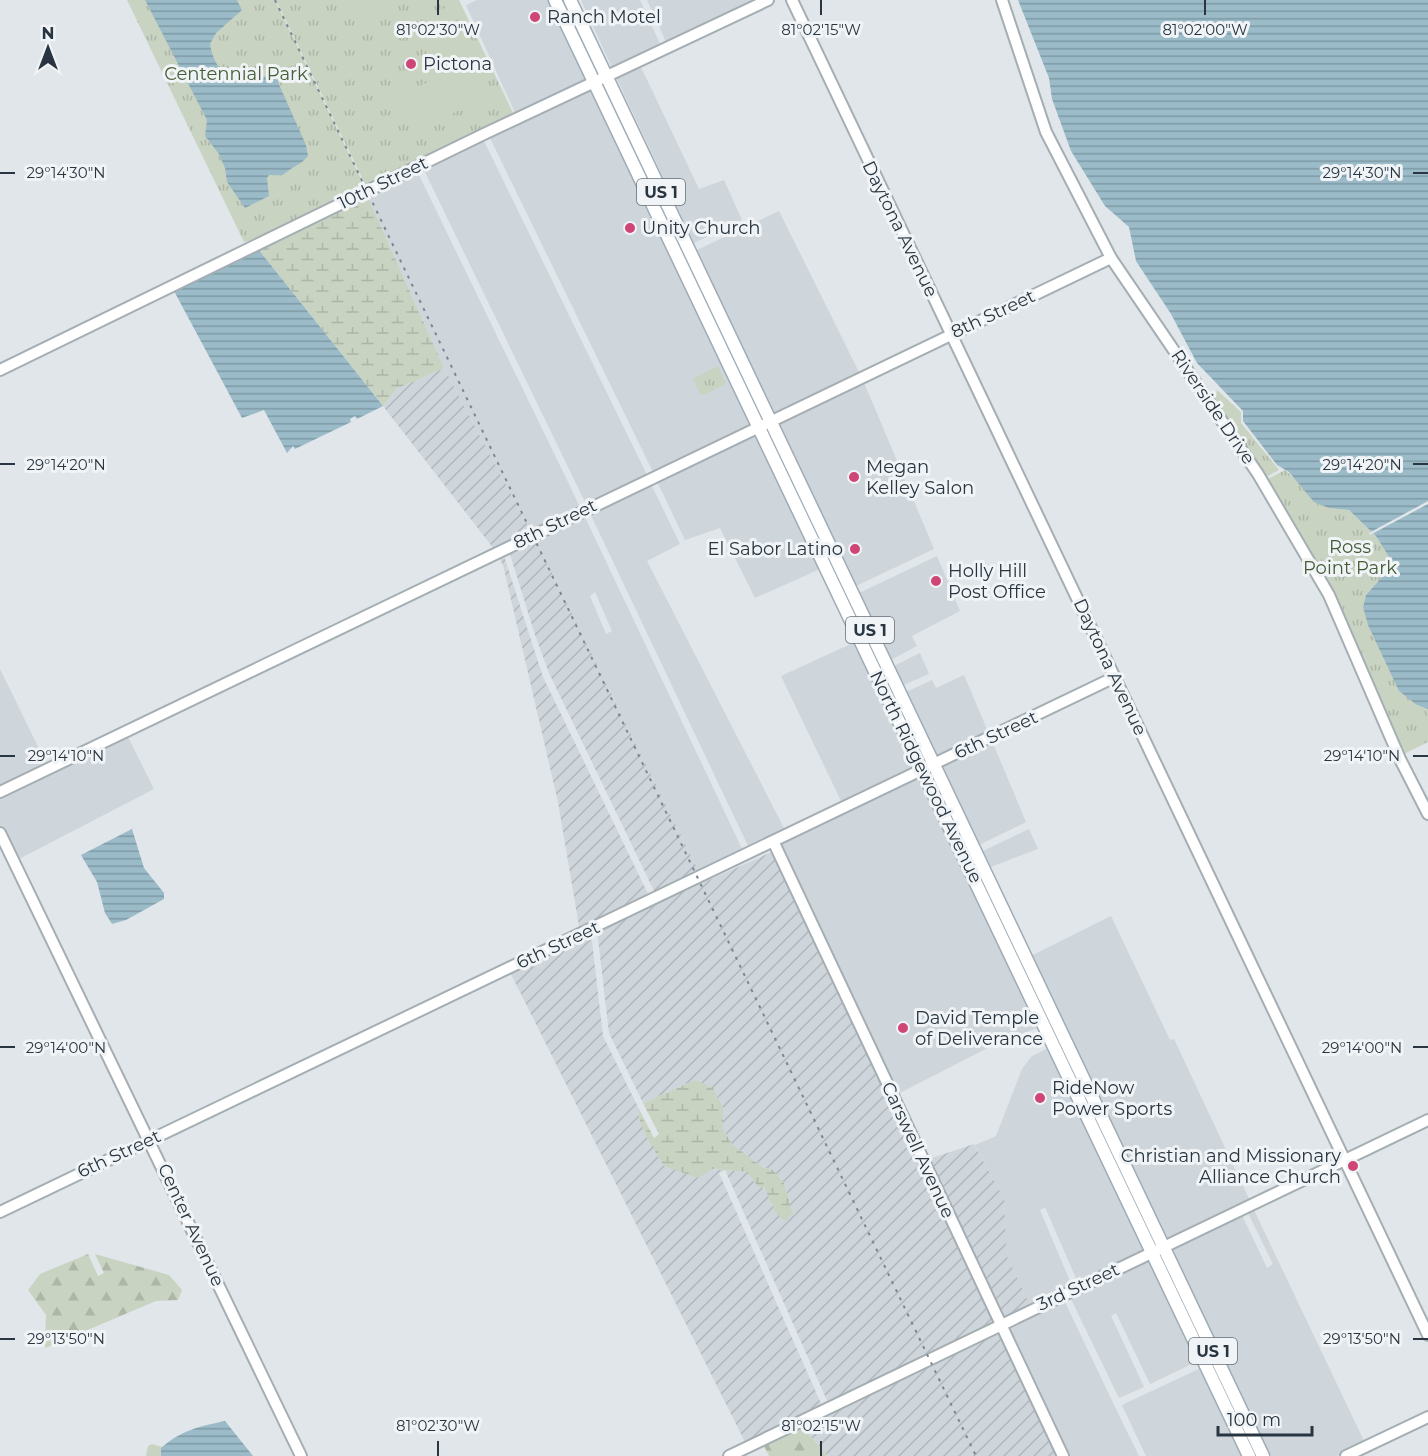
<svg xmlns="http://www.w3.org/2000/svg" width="1428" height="1456" font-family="Montserrat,sans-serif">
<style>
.built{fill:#ced5db;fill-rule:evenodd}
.industrial{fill:url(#industrial-furrows)}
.forest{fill:url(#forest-firs)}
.wetland{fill:url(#wetland-marsh)}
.park{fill:url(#park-tufts)}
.garden{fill:#c9d3c1}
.water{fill:url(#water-rules)}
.pier{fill:#e0e6e9}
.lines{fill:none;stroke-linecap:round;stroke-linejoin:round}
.secondary-casing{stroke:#a5aeb3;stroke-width:14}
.primary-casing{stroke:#9facb5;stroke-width:15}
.secondary{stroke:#fff;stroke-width:10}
.primary{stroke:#fff;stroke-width:12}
.rail{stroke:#7a8893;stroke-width:2;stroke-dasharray:3 6;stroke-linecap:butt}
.ticks{fill:none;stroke:#293641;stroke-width:2}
.poi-dot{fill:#cf4575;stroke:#f0f4f7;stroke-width:2}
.labels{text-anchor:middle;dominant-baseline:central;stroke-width:6;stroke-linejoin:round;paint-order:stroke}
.shield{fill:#f0f4f7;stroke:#656f78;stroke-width:1.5}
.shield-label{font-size:16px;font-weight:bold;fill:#293641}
.poi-label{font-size:18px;fill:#293641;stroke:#f0f4f7;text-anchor:start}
.park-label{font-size:18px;fill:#455d36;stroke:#f0f4f7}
.street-label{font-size:18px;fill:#293641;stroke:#f0f4f7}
.ticks-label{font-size:15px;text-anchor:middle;fill:#293641;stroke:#f0f4f7;stroke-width:6;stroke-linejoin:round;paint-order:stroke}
</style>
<defs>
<pattern id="industrial-furrows" width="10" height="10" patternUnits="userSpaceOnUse" patternTransform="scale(1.5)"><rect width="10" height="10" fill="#ced5db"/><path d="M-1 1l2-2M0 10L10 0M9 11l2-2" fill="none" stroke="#b1b7bd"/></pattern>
<pattern id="forest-firs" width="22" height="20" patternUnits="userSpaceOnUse" patternTransform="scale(1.5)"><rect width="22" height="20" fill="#c9d3c1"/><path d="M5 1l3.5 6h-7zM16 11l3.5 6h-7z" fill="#adb6a7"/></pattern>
<pattern id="wetland-marsh" width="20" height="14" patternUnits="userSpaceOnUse" patternTransform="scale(1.5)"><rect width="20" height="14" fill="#c9d3c1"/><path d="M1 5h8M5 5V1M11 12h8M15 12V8" fill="none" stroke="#adb6a7"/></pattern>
<pattern id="park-tufts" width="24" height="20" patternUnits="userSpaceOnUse" patternTransform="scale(1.5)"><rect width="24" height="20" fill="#c9d3c1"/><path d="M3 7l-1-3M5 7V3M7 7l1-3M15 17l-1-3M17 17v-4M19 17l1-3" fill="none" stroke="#adb6a7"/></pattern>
<pattern id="water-rules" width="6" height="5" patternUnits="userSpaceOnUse" patternTransform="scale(1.5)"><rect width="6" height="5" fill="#9bbbc9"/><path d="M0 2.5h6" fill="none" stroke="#7e99a5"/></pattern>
</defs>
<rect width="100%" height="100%" fill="#e0e6e9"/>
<!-- built -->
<g class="built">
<path d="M477,0h73l39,82 -73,33 -50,-110z"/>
<path d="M581,0h59l21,46 -48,24z"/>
<path d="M647,0h113l-93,44z"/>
<path d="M640,65l59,124 25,-9 18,40 -48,23 -78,-166z"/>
<path d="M592,88l160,337 -99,47 -164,-336z"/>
<path d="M483,139l164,336 -61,29 -163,-336z"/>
<path d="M417,171l163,336 -49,25 -87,-164 -77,-173z"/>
<path d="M779,211l81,163 -86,41 -77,-165z"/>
<path d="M863,380l71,169 -80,38 -77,-166z"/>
<path d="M755,432l65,137 -65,29 -35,-70 -35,12 -29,-61z"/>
<path d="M650,482l30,62 -33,17 139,271 -36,18 -161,-339z"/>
<path d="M583,513l161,340 -44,21 -165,-336zM595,592l17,39 -6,3 -16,-38z"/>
<path d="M937,556l23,55 -48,25 5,10 -28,15 -32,-67z"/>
<path d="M855,642l61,127 -73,36 -62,-129z"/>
<path d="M920,653l9,21 -28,12 -9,-19z"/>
<path d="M0,669l47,96 -47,23z"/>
<path d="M964,675l25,59 -53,25 -32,-66 28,-13 4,8z"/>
<path d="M127,735l27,54 -137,71 -17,-35v-29z"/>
<path d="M992,741l34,81 -49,24 -38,-80z"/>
<path d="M919,775l121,252 -43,16 -101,52 -118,-251z"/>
<path d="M1029,829l9,20 -50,19 -7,-16z"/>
<path d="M1111,916l59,124 4,-1 76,162 -83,40 -138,-284z"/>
<path d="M1050,1047l97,203 -69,33 -33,-76 -5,3 32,76 -42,19 -23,-49 -3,-57 -29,-54 21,-9 26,-67 10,-13z"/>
<path d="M1253,1208l112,235 -28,13h-66l-101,-209 71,-34 26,55 6,-4 -26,-53z"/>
<path d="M1150,1256l50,104 -50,24 -34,-71 -5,3 33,71 -25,11 -50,-103z"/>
<path d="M1063,1298l52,109 24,49h-72l-63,-131z"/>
<path d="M1203,1367l42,89h-99l-24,-51z"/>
</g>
<!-- industrial -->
<g class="industrial">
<path d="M444,368l87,164 -37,17 -111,-143 13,-17z"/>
<path d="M535,538l165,336 -44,21 -107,-222 -14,-38 -26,-84z"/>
<path d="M503,553l40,124 107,221 -102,47 31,-19 -21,-124 -55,-237 -5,-9z"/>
<path d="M774,851l221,471 -166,83 -104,-235 22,2 11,15h4l8,9 1,9 22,8 -9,-30 -11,-13 -11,-3 -30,-23 -9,-15v-21l-28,-28 -52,23 -34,-70 -12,-103z"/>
<path d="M591,933l12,103 36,73 -1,5 8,21 18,31 61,4 -6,3 104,235 -77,36 -236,-472z"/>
<path d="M974,1144l30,55 3,57 23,49 -29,14 -75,-159z"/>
<path d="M998,1328l62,128h-232l-27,-30z"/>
</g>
<!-- forest -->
<g class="forest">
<path d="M88,1254l10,22 6,-3 -9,-19 74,21 13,15 -4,10 -22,1 -111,47 1,-33 -18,-25 12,-16z"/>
<path d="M801,1426l27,30h-59l-6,-12z"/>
<path d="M152,1444l10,3 -1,9h-15l2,-10z"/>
</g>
<!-- wetland -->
<g class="wetland">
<path d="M367,195l77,173 -48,21 -13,17 -125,-157z"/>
<path d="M695,1080l18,8 10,20v21l9,15 30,23 11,3 11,13 9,30 -8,8c-14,-9 -13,-22 -22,-34h-5l-11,-15 -35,-3 -14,9 -34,-12c-7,-12 -29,-44 -25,-57l15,29 5,-4 -16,-31z"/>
</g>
<!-- park -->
<g class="park">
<path d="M127,0h148l90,187 -104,51 -17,4z"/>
<path d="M276,0h183l56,117 -148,71z"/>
<path d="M718,366l8,18 -22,11 -4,-1 -7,-15z"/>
<path d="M1217,390l24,22v11l38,47 -15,8 -50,-75z"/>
<path d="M1285,470l44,38 20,2 27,26 16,24 -1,7 -25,28 -3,12 21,51 33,47 11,4v33l-24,12 -138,-274z"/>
</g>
<!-- garden -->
<g class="garden">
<path d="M348,0h46l3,6 -38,18z"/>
<path d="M443,8l25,53 -19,9 -25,-54z"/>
<path d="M474,60l17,35 -78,37 -16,-35z"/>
</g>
<!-- water -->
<g class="water">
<path d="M145,0h92l5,10 -26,23 -6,11c3,17 10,30 27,36l30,-4 10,4 29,65 2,11c-7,9 -17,11 -25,19h-14l-2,3 2,18 -24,12 -18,-26 -2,-14 -6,-14 -14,-18 2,-16z"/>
<path d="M1018,0h410v709l-11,-4 -18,-14 -31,-66 -5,-18 3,-12 25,-28v-7l-15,-24 -27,-26 -20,-2 -15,-6 -25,-30 -12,-7 -34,-44v-10l-46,-48 -26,-49 -35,-53 -7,-34 -24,-21 -34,-55 -19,-52 -3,-21z"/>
<path d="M258,249l125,157 -26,13 -2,-3 -5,3 1,3 -56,27 -2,-3 -6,7 -23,-43 -22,8 -68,-127z"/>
<path d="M132,829l12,39 20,25v6l-38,21 -14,4 -7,-11 -8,-31 -16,-27z"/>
<path d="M225,1421l28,35h-92v-8c19,-17 39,-22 64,-27z"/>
</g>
<!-- pier -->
<path class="pier" d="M1428,501v3l-58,31 -1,-2z"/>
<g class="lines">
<!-- secondary casing -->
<g class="secondary-casing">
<g id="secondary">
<path d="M792,0l636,1335"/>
<path d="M1002,0l44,132 65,126 147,216 71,121 71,164 28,55"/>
<path d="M0,370l484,-236 284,-134"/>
<path d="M0,792l1111,-534"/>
<path d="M0,833l301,623"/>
<path d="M774,843l289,613"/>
<path d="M0,1212l1115,-535"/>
<path d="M729,1456l699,-336"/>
<path d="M1346,1456l82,-39"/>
</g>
</g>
<!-- primary casing -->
<g class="primary-casing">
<g id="primary">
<path d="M555,0l694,1456"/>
<path d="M570,0l693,1456"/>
</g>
</g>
<!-- secondary -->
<use href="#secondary" class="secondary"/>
<!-- primary -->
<use href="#primary" class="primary"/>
<!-- rail -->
<path class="rail" d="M275,0l701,1456"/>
</g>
<!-- ticks -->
<path class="ticks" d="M438,0v15M821,0v15M1205,0v15M0,173h15M1413,173h15M0,464h15M1413,464h15M0,756h15M1413,756h15M0,1047h15M1413,1047h15M0,1339h15M1413,1339h15M438,1441v15M821,1441v15"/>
<!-- markers -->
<g class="poi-dot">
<circle cx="535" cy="17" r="6"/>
<circle cx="411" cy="64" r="6"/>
<circle cx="630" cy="228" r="6"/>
<circle cx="854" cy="477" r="6"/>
<circle cx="855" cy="549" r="6"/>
<circle cx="936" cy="581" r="6"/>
<circle cx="903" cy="1028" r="6"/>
<circle cx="1040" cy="1098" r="6"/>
<circle cx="1353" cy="1166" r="6"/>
</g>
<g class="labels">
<!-- shield labels -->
<g class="shield">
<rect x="637" y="179" width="48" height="26" rx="4.5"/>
<rect x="846" y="617" width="48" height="26" rx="4.5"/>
<rect x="1189" y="1338" width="48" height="26" rx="4.5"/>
</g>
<g class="shield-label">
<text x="661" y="192">US 1</text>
<text x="870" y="630">US 1</text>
<text x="1213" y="1351">US 1</text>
</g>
<!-- poi labels -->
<g class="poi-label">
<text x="547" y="17">Ranch Motel</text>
<text x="423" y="64">Pictona</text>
<text x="642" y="228">Unity Church</text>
<text x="866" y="467">Megan<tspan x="866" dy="21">Kelley Salon</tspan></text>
<text x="843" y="549" text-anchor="end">El Sabor Latino</text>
<text x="948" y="571">Holly Hill<tspan x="948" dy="21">Post Office</tspan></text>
<text x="915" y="1018">David Temple<tspan x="915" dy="21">of Deliverance</tspan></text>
<text x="1052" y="1088">RideNow<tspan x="1052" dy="21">Power Sports</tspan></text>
<text x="1341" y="1156" text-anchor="end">Christian and Missionary<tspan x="1341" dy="21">Alliance Church</tspan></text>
</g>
<!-- park labels -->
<g class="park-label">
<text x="236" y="74">Centennial Park</text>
<text x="1350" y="547">Ross<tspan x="1350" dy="21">Point Park</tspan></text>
</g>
<!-- street labels -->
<g class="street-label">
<text transform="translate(383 183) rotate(-26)">10th Street</text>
<text transform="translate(900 229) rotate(64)">Daytona Avenue</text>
<text transform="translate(993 314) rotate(-25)">8th Street</text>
<text transform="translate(1213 407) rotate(56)">Riverside Drive</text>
<text transform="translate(555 524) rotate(-26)">8th Street</text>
<text transform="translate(1110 667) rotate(65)">Daytona Avenue</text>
<text transform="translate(996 735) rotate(-25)">6th Street</text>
<text transform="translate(926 777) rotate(64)">North Ridgewood Avenue</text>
<text transform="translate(558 945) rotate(-25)">6th Street</text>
<text transform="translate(918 1150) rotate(65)">Carswell Avenue</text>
<text transform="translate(119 1154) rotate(-25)">6th Street</text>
<text transform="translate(191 1225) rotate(65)">Center Avenue</text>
<text transform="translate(1078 1287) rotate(-25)">3rd Street</text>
</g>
</g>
<g class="ticks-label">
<text x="438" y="35">81°02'30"W</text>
<text x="821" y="35">81°02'15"W</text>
<text x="1205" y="35">81°02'00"W</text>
<text x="66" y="178">29°14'30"N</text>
<text x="1362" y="178">29°14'30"N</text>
<text x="66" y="470">29°14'20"N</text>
<text x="1362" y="470">29°14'20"N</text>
<text x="66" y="761">29°14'10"N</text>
<text x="1362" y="761">29°14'10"N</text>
<text x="66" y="1053">29°14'00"N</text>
<text x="1362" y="1053">29°14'00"N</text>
<text x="66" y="1344">29°13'50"N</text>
<text x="1362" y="1344">29°13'50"N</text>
<text x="438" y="1431">81°02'30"W</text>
<text x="821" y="1431">81°02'15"W</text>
</g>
<!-- north arrow -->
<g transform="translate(48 48)" stroke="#f0f4f7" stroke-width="4.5" paint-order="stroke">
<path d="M0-4.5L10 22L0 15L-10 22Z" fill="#293641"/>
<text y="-9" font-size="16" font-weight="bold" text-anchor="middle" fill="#293641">N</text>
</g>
<!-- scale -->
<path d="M1218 1426v9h94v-9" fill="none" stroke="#293641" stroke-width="3"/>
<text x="1227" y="1426" font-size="18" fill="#293641" stroke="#f0f4f7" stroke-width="4.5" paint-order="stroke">100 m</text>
</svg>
